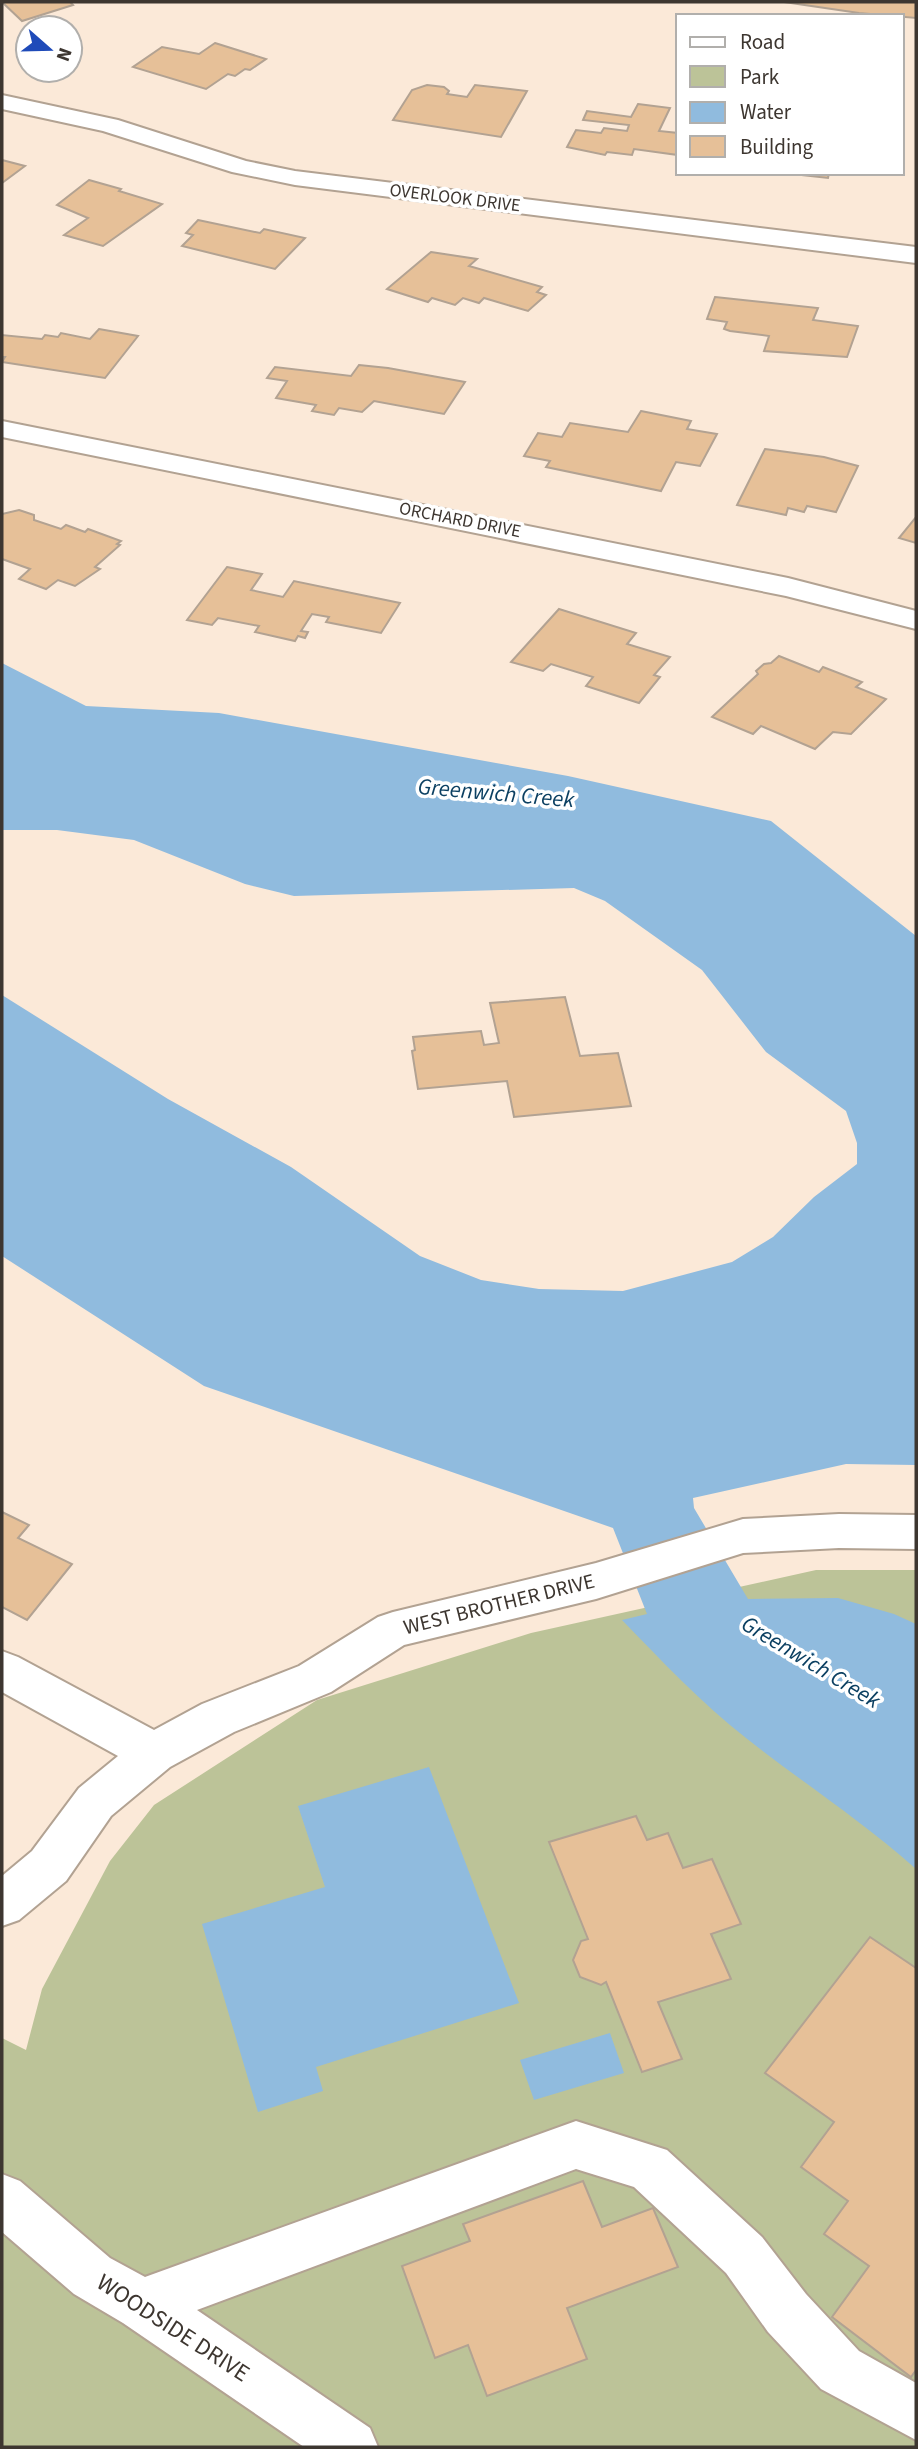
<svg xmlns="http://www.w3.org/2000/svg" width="918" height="2449" font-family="'Source Sans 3',sans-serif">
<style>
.green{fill:#bcc398}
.water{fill:#90bbde}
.building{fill:#e6c098;stroke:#b2a292;stroke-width:2}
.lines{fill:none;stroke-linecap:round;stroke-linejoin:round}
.minor-casing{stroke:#b2a292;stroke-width:4}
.minor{fill:#fff;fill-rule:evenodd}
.labels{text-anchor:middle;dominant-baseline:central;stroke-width:7;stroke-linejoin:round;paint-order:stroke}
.far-street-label{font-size:18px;fill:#3d3630;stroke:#fff}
.street-label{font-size:21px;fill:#3d3630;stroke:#fff}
.water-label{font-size:23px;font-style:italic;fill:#0c4062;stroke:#fff}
.near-street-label{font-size:24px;fill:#3d3630;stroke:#fff}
</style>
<rect width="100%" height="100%" fill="#fbe9d8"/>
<!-- green -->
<path class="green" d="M816,1570h100v877h-914v-409l24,12 16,-61 68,-128 44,-56 163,-105 214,-67z"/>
<!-- water -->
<g class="water">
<path d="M2,663l84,43 133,7 349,63 203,45 145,115v529l-70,-1 -153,34 1,10 54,91 90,-1 56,16 22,10v245c-55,-49 -113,-86 -170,-131 -45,-35 -84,-77 -124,-118l25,-6 -34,-86 -409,-142 -202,-130v-261l166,104 123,68 129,89 61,24 58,9 84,2 109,-29 41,-25 41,-40 43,-33v-21l-11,-32 -80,-59 -64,-82 -97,-69 -31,-13 -280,8 -49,-12 -111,-44 -77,-10h-55z"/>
<path d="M429,1767l90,236 -203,64 7,24 -65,21 -56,-188 123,-37 -27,-81z"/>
<path d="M610,2033l14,40 -90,27 -14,-40z"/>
</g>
<!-- building -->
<g class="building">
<path d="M2,2h68l3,3 -51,16z"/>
<path d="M784,2h132v16l-57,-5z"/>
<path d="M215,43l51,16 -16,11 -5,-1 -10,7 -7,-2 -22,15 -73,-22 29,-20 37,7z"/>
<path d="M427,85l17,2 5,4 -2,3 20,3 8,-12 52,6 -26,46 -108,-17 19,-30z"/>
<path d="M638,104l32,4 -11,23 19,2v22l-44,-6 -2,6 -25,-3 -2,3 -38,-8 9,-17 25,3 3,-5 23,3 2,-6 -46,-5 4,-9 44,6z"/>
<path d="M2,160l23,6 -23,17z"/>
<path d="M783,173h46l-1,5z"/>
<path d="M89,180l32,9 -2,2 43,13 -59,42 -39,-11 24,-17 -31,-13z"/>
<path d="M198,220l62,13 4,-4 41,9 -30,31 -93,-23 11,-11 -7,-2z"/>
<path d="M431,252l46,7 -8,7 73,21 -5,5 9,3 -18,16 -44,-13 -5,5 -16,-5 -8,7 -23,-7 -4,4 -41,-13z"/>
<path d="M715,297l103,11 -5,12 45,6 -11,31 -83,-6 5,-15 -39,-5 -6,-2 3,-7 -20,-3z"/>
<path d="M99,329l39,7 -33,42 -103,-16 3,-5h-3v-22l40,4 3,-4 13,2 3,-4 29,6z"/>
<path d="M359,365l29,3 77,14 -21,32 -70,-13 -12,11 -23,-4 -5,7 -22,-4 4,-6 -40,-7 11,-17 -20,-3 8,-11 76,9z"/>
<path d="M641,411l50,10 -4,8 30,5 -17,32 -24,-4 -15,29 -115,-24 4,-6 -26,-5 14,-23 24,4 8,-14 58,9z"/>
<path d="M765,449l59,8 34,9 -22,46 -29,-6 -3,6 -16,-4 -2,7 -49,-10z"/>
<path d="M19,510l15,5v5l27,9 5,-4 19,7 3,-3 33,12 -4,3 3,1 -25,22 5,2 -25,17 -17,-6 -12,9 -27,-10 11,-10 -28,-10v-45z"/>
<path d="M916,517v26l-17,-5z"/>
<path d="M227,567l35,7 -11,16 32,7 11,-16 106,22 -19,30 -55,-11 3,-5 -17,-3 -11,17 7,1 -3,6 -7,-2 -3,5 -40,-9 4,-6 -41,-8 -6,7 -25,-5z"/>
<path d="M559,609l77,24 -9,11 43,13 -16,18 6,2 -21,26 -53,-17 7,-9 -42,-13 -8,7 -32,-9z"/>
<path d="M779,656l40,16 4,-5 39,15 -6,5 30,12 -35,35 -18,-2 -18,17 -54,-23 -8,8 -41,-17 46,-43 -2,-3 8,-7 7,-1z"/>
<path d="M565,997l15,59 38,-3 13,53 -117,11 -7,-36 -89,8 -6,-38 3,-1 -2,-13 68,-6 3,14 15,-2 -9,-40z"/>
<path d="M2,1512l27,13 -11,13 54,26 -45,56 -25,-13z"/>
<path d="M636,1816l11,24 21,-7 15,35 29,-9 29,65 -30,10 20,45 -73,23 24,57 -40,13 -36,-90 -5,3 -21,-8 -7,-17 8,-19 7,-2 -39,-97z"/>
<path d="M870,1937l46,31v402l-5,7 -79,-60 37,-51 -45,-32 24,-33 -47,-34 33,-45 -69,-49z"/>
<path d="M583,2181l19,46 51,-19 25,59 -111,41 20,51 -100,37 -19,-51 -33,13 -33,-92 68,-25 -7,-17z"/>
</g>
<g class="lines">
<!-- minor casing -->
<g class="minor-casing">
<g id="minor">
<path d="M2,95l116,25 128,41 49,10 621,76v16l-621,-78 -63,-13 -129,-41 -101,-22z"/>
<path d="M2,421l786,157 128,33v18l-130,-33 -784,-159z"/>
<path d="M839,1514l77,1v34l-77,-1 -96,5 -147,46 -192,46 -73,47 -97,40 -64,35 -59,49 -45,65 -47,39 -17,6v-50l30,-25 47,-63 39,-32 -116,-64v-41l16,6 136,73 48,-26 97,-38 79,-49 15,-5 203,-49 147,-44z"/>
<path d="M576,2121l91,29 95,87 44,57 53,57 57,32v57l-95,-51 -53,-57 -42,-59 -92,-86 -58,-18 -379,141 173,118 8,19h-74l-181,-124 -49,-29 -72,-62v-58l18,7 90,77 35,19z"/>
</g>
</g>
<!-- minor -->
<use href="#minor" class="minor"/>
</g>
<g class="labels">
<!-- far-street labels -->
<g class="far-street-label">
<text transform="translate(455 198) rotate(7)">OVERLOOK DRIVE</text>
<text transform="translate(460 520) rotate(11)">ORCHARD DRIVE</text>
</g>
<!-- street labels -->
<g class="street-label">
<text transform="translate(499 1604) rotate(-14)">WEST BROTHER DRIVE</text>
</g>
<!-- water labels -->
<g class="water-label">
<text transform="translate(496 793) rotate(5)">Greenwich Creek</text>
<text transform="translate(811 1662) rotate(31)">Greenwich Creek</text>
</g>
<!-- near-street labels -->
<g class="near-street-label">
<text transform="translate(173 2328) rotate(33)">WOODSIDE DRIVE</text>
</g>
</g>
<!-- border -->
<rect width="918" height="2449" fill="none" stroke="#3d3630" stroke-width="7"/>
<!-- legend -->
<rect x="676" y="14" width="228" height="161" fill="#ffffff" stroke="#b1afac" stroke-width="2"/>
<rect x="690" y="37" width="35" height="10" fill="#ffffff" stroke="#b1afac" stroke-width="2"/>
<text x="740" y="49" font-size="21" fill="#3d3630">Road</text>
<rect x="690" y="66" width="35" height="21" fill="#bcc398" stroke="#b1afac" stroke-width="2"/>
<text x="740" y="84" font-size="21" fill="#3d3630">Park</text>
<rect x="690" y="102" width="35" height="21" fill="#90bbde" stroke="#b1afac" stroke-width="2"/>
<text x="740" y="119" font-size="21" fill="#3d3630">Water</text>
<rect x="690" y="136" width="35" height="21" fill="#e6c098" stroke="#b1afac" stroke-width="2"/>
<text x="740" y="154" font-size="21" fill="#3d3630">Building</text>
<!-- north arrow -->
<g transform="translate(49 49) rotate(110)"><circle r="33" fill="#ffffff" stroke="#b1afac" stroke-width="2"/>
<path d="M0-5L12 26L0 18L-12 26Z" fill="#1f4bb9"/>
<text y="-10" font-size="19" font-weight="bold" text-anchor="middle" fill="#3d3630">N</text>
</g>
</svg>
